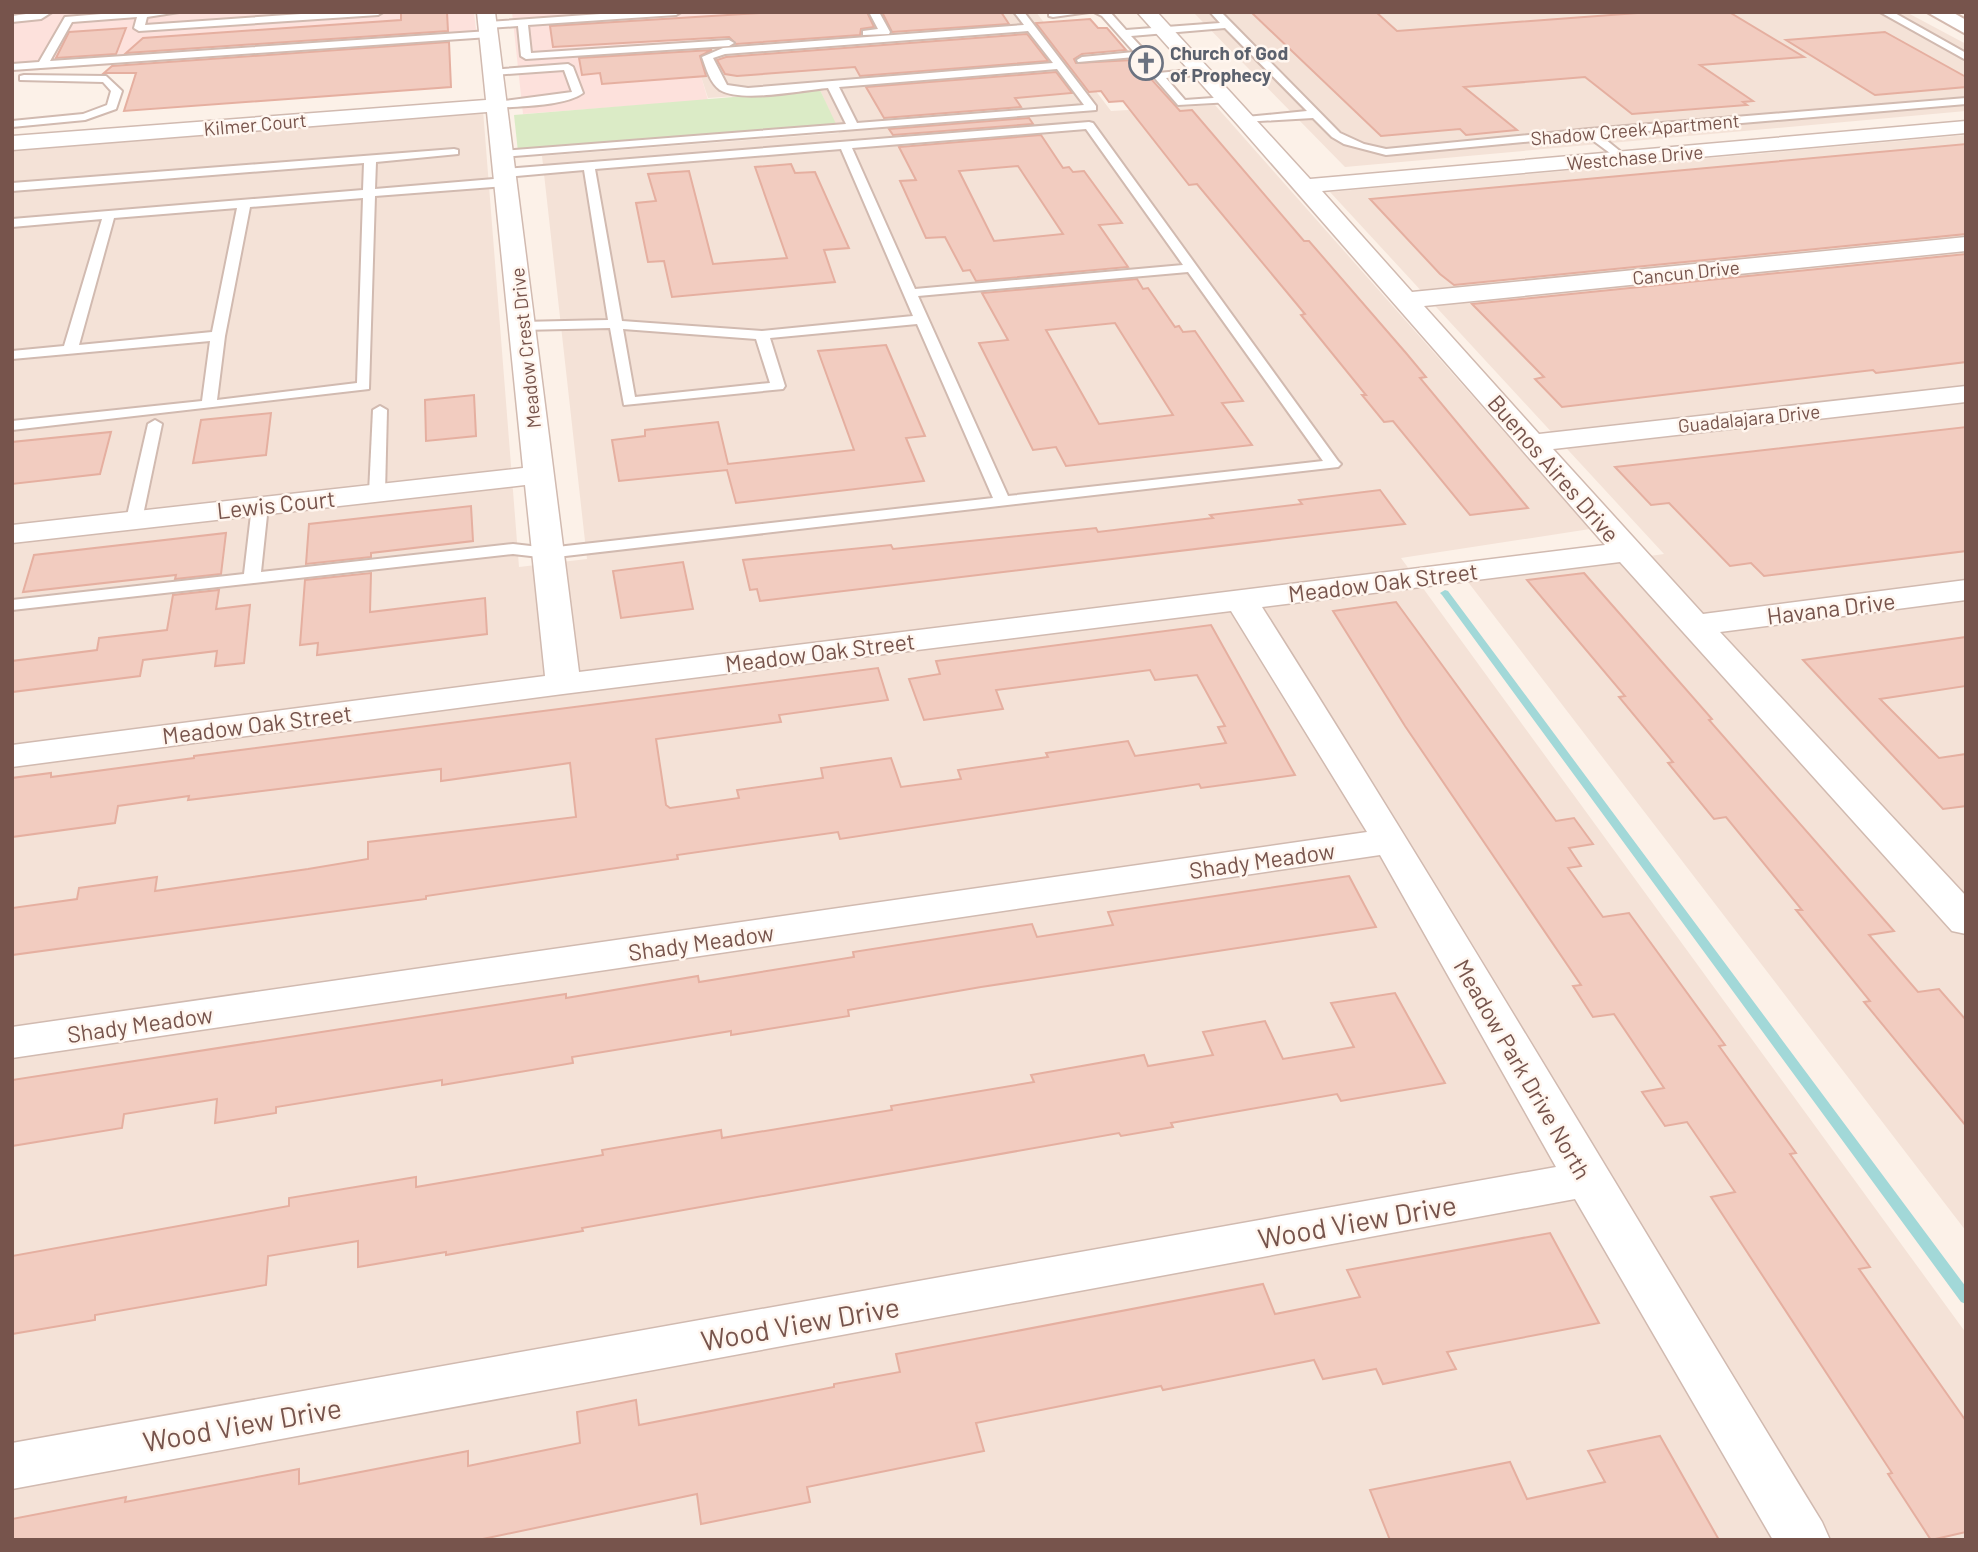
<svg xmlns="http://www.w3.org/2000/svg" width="1978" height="1552" font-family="Barlow,sans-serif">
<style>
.residential{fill:#f4e2d7}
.commercial{fill:#fde1dc}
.green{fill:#dbebc6}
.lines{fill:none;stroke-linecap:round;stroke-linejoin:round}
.stream{fill:#a2d8d8;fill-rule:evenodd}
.building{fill:#f2ccc0;stroke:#e5afa0;stroke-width:2;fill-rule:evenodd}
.lane-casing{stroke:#d1bab0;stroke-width:4}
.street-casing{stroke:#d1bab0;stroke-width:3}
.secondary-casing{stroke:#d4b9ae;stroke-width:4}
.lane{fill:#fff;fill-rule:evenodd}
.street{fill:#fff;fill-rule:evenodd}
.secondary{fill:#fff;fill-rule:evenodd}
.labels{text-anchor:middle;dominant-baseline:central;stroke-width:5;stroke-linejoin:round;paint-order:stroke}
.far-worship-label{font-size:19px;font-weight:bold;fill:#5b616d;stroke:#fff6ef;text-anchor:start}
.far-street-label{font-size:19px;fill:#77544c;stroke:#fff6ef}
.street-label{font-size:23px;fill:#77544c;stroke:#fff6ef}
.near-street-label{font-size:28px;fill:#77544c;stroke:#fff6ef}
</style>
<rect width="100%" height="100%" fill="#fcf1e8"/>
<!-- residential -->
<g class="residential">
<path d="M890,12h146l75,99 104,-6 375,424 -189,29 565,775v207h-1954v-1392l471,-38 36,457 68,-8 -45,-403 297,-23 -19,-43 -112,8 -16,-49 209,-15z"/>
<path d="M1193,12h713l60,32v67l-621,56z"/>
<path d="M1966,135v1096l-498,-649 196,-28 -334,-362z"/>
</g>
<!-- commercial -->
<g class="commercial">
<path d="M60,12h414l3,27 -465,33v-57z"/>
<path d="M512,12h378l12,22 -209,15 15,51 -185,14z"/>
</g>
<!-- green -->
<path class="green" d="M820,90l17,36 -319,26 -4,-37z"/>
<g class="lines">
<!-- stream -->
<path class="stream" d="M1445,590l3,1 518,696v17l-5,-2 -519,-707 -2,-2z"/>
</g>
<!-- building -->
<g class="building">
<path d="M401,12h46l1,19 -322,22 17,-15 258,-18z"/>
<path d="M775,12h92l7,15 -13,2 -1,6 -124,9 -7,-7 -176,10 -3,-21z"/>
<path d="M882,12h119l8,12 -117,8z"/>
<path d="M1251,12h125l21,19 254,-19h78l75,45 -104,8 53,36 -10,1 4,3 -115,9 -47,-37 -121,10 53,43 -51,5 -6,-6 -79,7z"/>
<path d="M1090,19l8,9h9l19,22 -44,4 -8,5 2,4 58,-3 46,51 12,-1 112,131h5l97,112 20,24 -6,1 108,130 -58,7 -77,-94 -9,1 -22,-27h4l-65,-80 4,-1 -108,-130 -8,1 -66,-84 -14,1 -8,-11 -12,1 -53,-69z"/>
<path d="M126,28l-10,26 -60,4 13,-26z"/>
<path d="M1885,32l81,45v10l-91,8 -89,-55z"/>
<path d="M1027,34l21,27 -188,15 -5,-9 -118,9 -12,-2 -8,-14 9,-3z"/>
<path d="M449,42l2,45 -327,24 12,-38h-32l8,-7z"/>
<path d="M712,50l-12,6 6,20 -104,8 -2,-11 -18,2 -3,-17z"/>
<path d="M1056,72l16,21 -57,5 6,9 -137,11 -18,-31z"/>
<path d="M1029,118l4,6 -140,11 -4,-6z"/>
<path d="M1041,135l22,33 6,-1 4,5 11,-1 38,52 -23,2 29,42 -152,14 -6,-11 -7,1 -18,-34 -19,1 -26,-57 16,-1 -17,-33zM1018,166l45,68 -69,7 -35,-70z"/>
<path d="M1966,144v90l-512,51 -14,-11 -70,-75z"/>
<path d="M791,164l4,9 20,-1 34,76 -25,2 11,32 -163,15 -8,-36 -16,1 -12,-59 20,-2 -8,-27 41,-3 24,93 74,-6 -32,-91z"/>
<path d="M1966,254v108l-90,11 -3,-3 -311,37 -27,-28 9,-2 -72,-73z"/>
<path d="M1137,279l6,10 5,-1 27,39 4,-1 4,6 12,-1 48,70 -21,2 30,42 -186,21 -10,-19 -23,3 -54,-107 29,-3 -26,-47zM1115,323l58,92 -74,9 -53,-94z"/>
<path d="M886,345l39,91 -19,2 18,43 -188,22 -9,-33 -108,11 -7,-41 33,-4v-6l73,-8 10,42 126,-14 -36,-99z"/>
<path d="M474,395l2,41 -50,5 -1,-41z"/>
<path d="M271,413l-5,42 -73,8 8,-43z"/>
<path d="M1966,427v124l-202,25 -13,-13 -21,3 -61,-63 -18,2 -36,-38z"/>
<path d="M111,432l-11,42 -88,10v-42z"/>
<path d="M1380,490l25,34 -645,77 -3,-12 -7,1 -7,-30 148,-15 2,4 203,-21 2,4 115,-14 -3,-3 92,-11 -3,-4z"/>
<path d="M471,506l2,35 -102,12v4l-65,7 3,-40z"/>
<path d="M226,533l-5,41 -46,5 1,-4 -153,17 11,-37z"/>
<path d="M683,562l10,47 -72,9 -8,-47z"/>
<path d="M371,573l-1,39 115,-14 2,36 -170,21 1,-12 -18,2 5,-65z"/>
<path d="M1584,573l128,146 -3,1 185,211 -25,4 49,57 21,-3 27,31v106l-102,-124 6,-1 -74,-91h6l-76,-93 -12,2 -46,-56 5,-1 -54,-65 6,-1 -98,-116z"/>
<path d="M219,590l-3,19 34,-4 -6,58 -29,3 2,-15 -74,9 -3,16 -128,16v-31l85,-11 2,-12 68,-8 6,-35z"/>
<path d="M1396,602l160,219 18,-3 19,26 -24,4 12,18 -13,2 35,49 26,-4 96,132 -6,1 77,107 -6,1 80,113 -11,2 107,152v111l-35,8 -43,-66 4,-1 -181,-276 24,-5 -48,-70 -22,4 -23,-34 22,-4 -50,-74 -21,3 -20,-31 8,-1 -176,-259 -72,-115z"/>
<path d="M1211,625l84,150 -94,13 -2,-4 -359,55 -2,-7 -161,23 1,4 -252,37v3l-414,56v-47l65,-9 2,-11 78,-11 -2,14 153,-22 60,-10v-17l208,-25 -6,-54 -129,18v-12l-253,31 1,-4 -71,10 -3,17 -103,14v-59l39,-5v4l143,-19v-2l684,-88 10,32 -109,15 2,7 -125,17 10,66 4,3 69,-10 -2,-8 86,-12 -2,-10 70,-10 10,29 60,-8 -3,-9 90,-13 -2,-4 82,-12 7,15 91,-13 -8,-16 7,-1 -28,-51 -42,5 -5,-10 -154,20 7,19 -79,11 -15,-41 31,-5 -4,-13z"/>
<path d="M1966,637v49l-86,13 59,59 27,-4v52l-23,3 -140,-149z"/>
<path d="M1349,876l27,51 -395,60 -133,23 1,6 -118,19v-4l-159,26 1,6 -131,22v-5l-166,27v6l-61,10 2,-24 -93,15 -2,14 -110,18v-66l554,-86v4l132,-22 1,6 155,-25 -1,-5 179,-28 5,13 76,-12 -5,-13z"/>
<path d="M1395,993l50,90 -104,18 -4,-7 -166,29 2,4 -52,9 -2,-3 -537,95 1,3 -137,24v-3l-88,15v-26l-90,15 -2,29 -171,30v5l-83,14v-78l277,-50v-8l127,-21v10l187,-32 -1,-5 119,-20 1,8 170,-28 -1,-4 143,-24 -3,-7 113,-20 4,11 65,-11 -10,-23 62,-11 18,38 71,-12 -23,-44z"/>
<path d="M1550,1233l49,90 -152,29 9,17 -73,15 -7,-15 -53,10 -9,-19 -151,30 -2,-4 -185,37 8,28 -177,36 3,15 -109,22 -4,-30 -219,46h-466v-21l114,-22 -1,5 174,-33v15l169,-33v15l112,-23 -3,-31 59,-12 3,25 195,-38v-3l66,-12 -4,-18 367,-70 12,30 85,-17 -13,-27z"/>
<path d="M1660,1436l59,104h-329l-20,-50 140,-28 17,37 78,-17 -17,-31z"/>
</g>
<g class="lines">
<!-- lane casing -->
<g class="lane-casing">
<g id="lane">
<path d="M40,12h12l-11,7 -29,3v-6z"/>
<path d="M125,12h54l-32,5 -2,8 185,-13h53l-5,3 -239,16 -5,-3 3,-11 -65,5 -22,39 439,-30 5,3 -5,3 -477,33v-6l27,-2 26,-45z"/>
<path d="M629,12h52l-5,3 -148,10 3,28 198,-13 5,3 -5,3 -203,13 -5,-3 -3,-30 -30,2 -5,-3 5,-3z"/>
<path d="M869,12h10l11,20 -1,2 -26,1v-4l15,-2z"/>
<path d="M1014,12h10l72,94v4l-593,47 -6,-3 6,-3 343,-27 -18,-36c-25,2 -86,15 -108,2 -10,-7 -14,-22 -18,-33l21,-9 301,-23zM1028,31l25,32 -305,25 -21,-3 -14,-27 12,-4zM1057,69l27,36 -227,18 -18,-36z"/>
<path d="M1049,12h40l-36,5 -4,-1z"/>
<path d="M1094,12h16l16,18 94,-7 -10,-11h11l119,121 24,11 22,5 203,-20 377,-31v6l-366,31 26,21v4l-4,2 -35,-26 -201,19 -42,-11 -12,-7 -19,-19 -71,4 -2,-2 6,-3 61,-6 -82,-83 -94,8 15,16v4l-68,6 -1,-2 5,-3 52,-5 -32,-36z"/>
<path d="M1880,12h13l73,41v7z"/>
<path d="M568,64l5,3 10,26c-17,13 -63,13 -86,15l-6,-3 6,-3 75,-10 -8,-22 -71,5 -5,-3 1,-2z"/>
<path d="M1201,69l4,1v4l-39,4 19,22 42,-3 5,3 -1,2 -53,3 -25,-29 5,-3z"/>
<path d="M24,75l82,1 16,15 -6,18 -31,11 -73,7v-6l71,-7 24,-9 4,-14 -8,-9 -83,-2v-4z"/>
<path d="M1089,122l4,1 245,338 3,3 -3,3 -790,91 -35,-4 -501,56v-10l232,-26 8,-68 8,-5 8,5 -7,66 252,-28 35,4 445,-50 -76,-174 -147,14 15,48 -2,3 -159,16 -14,-77 -88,2 -7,-4 7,-4 86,-2 -24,-150 -79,7 -6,-4 6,-4zM1086,129l97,136 -268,24 -63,-141zM841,149l72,167 -151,15 -140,-10 -27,-152zM1188,272l135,189 -315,35 -90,-200zM623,329l133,10 14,44 -135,14z"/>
<path d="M454,149l4,1v4l-82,8 -1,27 131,-11 6,4 -6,4 -131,10 -6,193 -357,41v-9l190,-20 8,-60 -198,18v-8l52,-5 38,-127 -90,8v-8l351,-29 1,-27 -352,28v-8zM363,198l-6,185 -140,17 8,-64 25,-129zM237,208l-25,124 -133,13 35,-127z"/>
<path d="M380,406l7,4 -2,83 -8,5 -8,-5 4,-83z"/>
<path d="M155,420l7,4 -20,96 -8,5 -8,-5 22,-96z"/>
</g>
</g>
<!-- street casing -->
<g class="street-casing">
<path id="street" d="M477,12h18l84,660 1026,-127 -367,-420 -101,-113h20l153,167 656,-58v12l-644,58 90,101 554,-55v14l-542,55 115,128 427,-48v16l-413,47 150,165 263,-34v20l-246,32 246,264v38l-14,-3 -332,-369 -358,45c191,302 373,611 560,915l8,18h-57l-198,-341 -1563,290v-46l1544,-276 -176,-312 -1368,203v-31l1355,-195 -136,-221 -668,83 -551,73v-22l533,-69 -20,-191 -513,58v-18l511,-57 -36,-356 -475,38v-14l474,-36z"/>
</g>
<!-- secondary casing -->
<g class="secondary-casing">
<path id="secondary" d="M1927,12h25l14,8v14z"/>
</g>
<!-- lane -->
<use href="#lane" class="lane"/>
<!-- street -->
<use href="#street" class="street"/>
<!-- secondary -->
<use href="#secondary" class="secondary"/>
</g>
<!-- icons -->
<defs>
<g id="church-ring" transform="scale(1.75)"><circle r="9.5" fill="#fff6ef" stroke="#6b7280" stroke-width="1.5"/><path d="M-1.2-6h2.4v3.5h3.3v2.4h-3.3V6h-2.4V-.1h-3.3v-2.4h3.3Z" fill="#6b7280"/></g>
</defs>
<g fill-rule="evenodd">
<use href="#church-ring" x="1146" y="63"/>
</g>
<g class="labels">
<!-- far-worship labels -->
<g class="far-worship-label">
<text x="1170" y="52">Church of God<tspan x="1170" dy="22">of Prophecy</tspan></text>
</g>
<!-- far-street labels -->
<g class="far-street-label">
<text transform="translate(255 124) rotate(-5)">Kilmer Court</text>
<text transform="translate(1635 129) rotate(-5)">Shadow Creek Apartment</text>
<text transform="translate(1635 157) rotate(-5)">Westchase Drive</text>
<text transform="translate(1686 272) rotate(-6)">Cancun Drive</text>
<text transform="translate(525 348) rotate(-96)">Meadow Crest Drive</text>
<text transform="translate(1749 418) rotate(-6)">Guadalajara Drive</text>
</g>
<!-- street labels -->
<g class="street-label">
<text transform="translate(1554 468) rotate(49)">Buenos Aires Drive</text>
<text transform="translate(276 504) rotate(-6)">Lewis Court</text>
<text transform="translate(1383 582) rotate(-7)">Meadow Oak Street</text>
<text transform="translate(1831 608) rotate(-7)">Havana Drive</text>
<text transform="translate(820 652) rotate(-7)">Meadow Oak Street</text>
<text transform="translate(257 724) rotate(-7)">Meadow Oak Street</text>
<text transform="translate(1262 860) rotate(-8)">Shady Meadow</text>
<text transform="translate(701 942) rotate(-8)">Shady Meadow</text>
<text transform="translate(140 1024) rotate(-8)">Shady Meadow</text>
<text transform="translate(1523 1069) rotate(60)">Meadow Park Drive North</text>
</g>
<!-- near-street labels -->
<g class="near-street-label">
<text transform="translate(1357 1221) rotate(-10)">Wood View Drive</text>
<text transform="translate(800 1323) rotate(-10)">Wood View Drive</text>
<text transform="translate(242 1424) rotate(-10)">Wood View Drive</text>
</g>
</g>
<!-- border -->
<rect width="1978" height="1552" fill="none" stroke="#77544c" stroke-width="28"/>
</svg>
